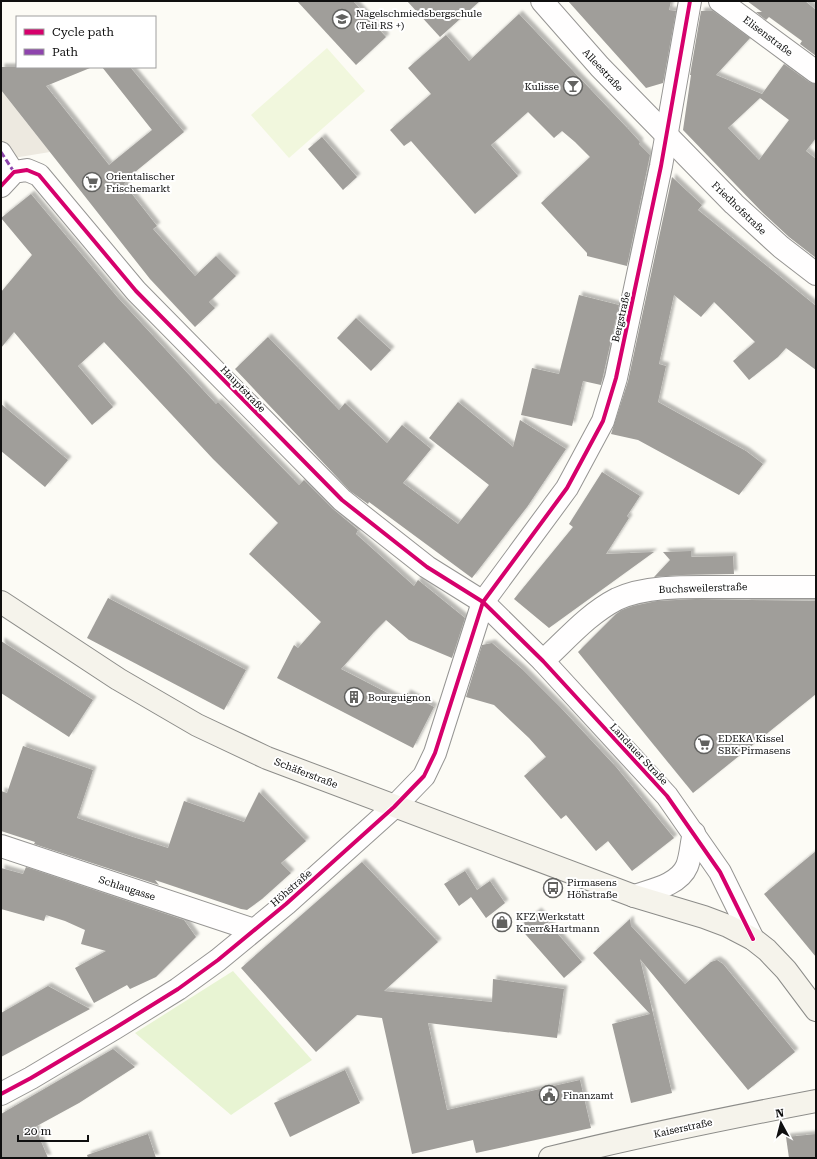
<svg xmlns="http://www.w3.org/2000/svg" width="817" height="1159" font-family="'Roboto Serif',serif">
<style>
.green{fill:#e8f4d3}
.pitch{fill:#f1f7dd}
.plaza{fill:#ede9e0}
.building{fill:#a09e9a;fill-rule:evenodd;filter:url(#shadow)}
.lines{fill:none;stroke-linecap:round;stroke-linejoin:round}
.pedestrian-casing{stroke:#969593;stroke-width:22}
.minor-casing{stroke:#969593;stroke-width:24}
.tertiary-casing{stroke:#969593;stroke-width:24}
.secondary-casing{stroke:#8c8c89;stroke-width:24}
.pedestrian{stroke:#fffefe;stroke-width:20}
.minor{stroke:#fffefe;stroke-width:22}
.tertiary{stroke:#fffefe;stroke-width:22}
.secondary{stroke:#f5f3eb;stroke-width:22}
.quiet{stroke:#8e44ad;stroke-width:3;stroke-dasharray:6 3;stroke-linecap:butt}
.cycleway-casing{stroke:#fff;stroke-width:6}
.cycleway{stroke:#d6006c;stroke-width:4}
.labels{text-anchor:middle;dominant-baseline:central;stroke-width:4;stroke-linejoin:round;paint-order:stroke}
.poi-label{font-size:10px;fill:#0f0f0f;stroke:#fff;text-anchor:start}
.street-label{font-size:10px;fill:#0f0f0f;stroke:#fff}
</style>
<defs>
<filter id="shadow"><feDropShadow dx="3.5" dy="-3.5" stdDeviation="1" flood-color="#0004"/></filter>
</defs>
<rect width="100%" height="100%" fill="#fcfbf5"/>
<!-- green -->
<path class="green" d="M233,971l79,89 -81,55 -96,-82z"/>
<!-- pitch -->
<path class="pitch" d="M327,48l38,43 -76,67 -38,-43z"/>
<!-- plaza -->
<path class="plaza" d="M1,90l22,28 27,34 -49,8z"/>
<!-- building -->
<g class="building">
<path d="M297,1h56l33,36 -30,28z"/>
<path d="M407,1h73l-40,36z"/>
<path d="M568,1h103l-2,9 7,1 -13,72 -17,5z"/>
<path d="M747,1h58l11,9v46l-16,-12 2,-3 -33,-24 -3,3 -10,-8h6z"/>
<path d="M701,11h12l37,27 -34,37 46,19 22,-30 25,18 7,2v54l-10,13 10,8v99l-27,-21 -27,-25 -79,-82 8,-55h-1zM760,98l29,22 -30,40 -31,-32z"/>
<path d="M519,14l111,117 10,11 -1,2 11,11 -23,111 -40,-10v-3l-46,-50 49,-46 -15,-15 -13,-11 -8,7 -26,-26 -37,33 27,31 -43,38 -64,-73 -7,5 -14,-16 41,-36 -23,-26 38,-33 23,26z"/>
<path d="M1,67h89v1l-44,18 63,79 43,-35 -50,-63h28l54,65 -49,40 -11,12 33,42 -4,3 42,47 21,-20 20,20 -27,26 6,6 -20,19 -45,-48 -149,-189z"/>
<path d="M322,137l35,40 -14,13 -35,-41z"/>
<path d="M672,177l30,28 -4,5 118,96v64l-30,-22 -8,9 -29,23 -16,-19 22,-19 -41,-40 -13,15 -27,-22 -15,69 7,2 -8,36 88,49 17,13 -24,31 -101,-55 -27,-6 17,-53z"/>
<path d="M31,194l87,104 98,106 2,-2 81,83 5,-5 29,29 25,21 -2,4 58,52 4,-6 47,38 -13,40 -43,-18 -23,-20 -12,12 -33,37 62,32 4,-8 27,14 -21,41 -136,-70 17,-33 4,3 23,-26 -72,-68 29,-31 -65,-64 -109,-117 -26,24 35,41 -21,18 -78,-93 -13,16v-56l31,-37 -31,-37z"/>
<path d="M579,295l40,10 -18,80 -18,-4 -11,45 -51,-11 11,-47 27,6z"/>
<path d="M356,318l35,32 -20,21 -34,-33z"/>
<path d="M268,337l71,73 6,-7 42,40 15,-18 29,24 -28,34 55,41 31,-39 -60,-47 29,-36 55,45 7,-27 46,29 -39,58 -55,71 -103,-76 -1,2 -18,-13 -115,-122z"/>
<path d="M1,404l67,56 -23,27 -44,-36z"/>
<path d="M602,472l38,24 -13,20 2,2 -23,36 48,-2 -105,76 -35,-29 59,-72 -4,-3z"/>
<path d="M691,551v6l42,-1 1,18 -52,1 -28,2 16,-17 -7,-8z"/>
<path d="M108,598l138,72 -22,40 -137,-72z"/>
<path d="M696,599l120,2v93l-123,99 -115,-141 38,-38 6,-4 11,-4 24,-5z"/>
<path d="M1,641l92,59 -24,37 -68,-44z"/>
<path d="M492,643l30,26 39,39 55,59 58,71 -42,33 -24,-30 -12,10 -30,-36 -5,4 -37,-43 22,-19 -17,-19 -35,-33 -28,-8 16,-52z"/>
<path d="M23,746l70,24 -16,48 56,19 35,11 16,-47 60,21 15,-30 47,49 -25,22 10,10 -29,26 -15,11 -6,-1 -86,-29 4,5 -125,-41 1,-2 -34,-11v-40l6,2z"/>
<path d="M816,851v106l-52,-63z"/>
<path d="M362,862l76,80 -54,49 108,11 1,-23 71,10 -7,49 -129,-15 19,87 133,-30 11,48 -115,25 -3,-13 -61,14 -30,-136 -25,-3 -41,37 -75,-84z"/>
<path d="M26,867l158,53 12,17 -40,40 -26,12 -3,-4 -33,18 -19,-35 31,-17 -25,-7 4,-14 -20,-9 -19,-6 -2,6 -43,-12v-41l22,6z"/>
<path d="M465,871l12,19 13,-9 15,22 -19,15 -15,-21 -12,9 -15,-22z"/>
<path d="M538,911l44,51 -18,16 -45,-51z"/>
<path d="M630,919l1,7 54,58 26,-22 6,-2 6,4 72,88 -47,38 -108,-131 32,134 -41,10 -19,-79 38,-10 -57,-61z"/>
<path d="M48,986l42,23 -89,48v-44z"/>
<path d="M113,1049l22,18 -56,36 -44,24 13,31h-47v-44z"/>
<path d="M345,1070l15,33 -70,34 -16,-34z"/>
<path d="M148,1134l8,24h-68l-1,-3z"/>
<path d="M816,1134v24h-27l-3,-21z"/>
</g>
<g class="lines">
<!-- pedestrian casing -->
<g class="pedestrian-casing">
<path id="pedestrian" d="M1,152l13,20"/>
</g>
<!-- minor casing -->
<g class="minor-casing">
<g id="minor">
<path d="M720,1l96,71"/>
<path d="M1,186l13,-14 13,-2 12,5 97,116 206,209 85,67 56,35 60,59 124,135 53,76 33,67"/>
<path d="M543,661c24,-22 45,-47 74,-62 30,-14 73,-12 105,-12 31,0 63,0 94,0"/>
<path d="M1,846l253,84"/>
<path d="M634,896c18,-6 45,-11 53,-30 4,-10 4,-22 7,-33"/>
<path d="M1,1094l30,-16 84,-50 63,-39 40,-29 68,-56 108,-97 30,-31 11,-23 48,-151 84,-114 36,-67 13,-43 45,-212 29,-165"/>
</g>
</g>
<!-- tertiary casing -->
<g class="tertiary-casing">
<path id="tertiary" d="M542,1l58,66 134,137 47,43 35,27"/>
</g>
<!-- secondary casing -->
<g class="secondary-casing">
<g id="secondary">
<path d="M1,602l117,77 79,46 70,33 367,138 70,21 24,9 25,13 14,11 19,20 30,40"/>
<path d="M550,1158c88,-22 177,-40 266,-57"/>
</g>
</g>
<!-- pedestrian -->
<use href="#pedestrian" class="pedestrian"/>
<!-- minor -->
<use href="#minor" class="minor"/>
<!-- tertiary -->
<use href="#tertiary" class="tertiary"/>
<!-- secondary -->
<use href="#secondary" class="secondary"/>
<!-- quiet -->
<path class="quiet" d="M1,152l13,20"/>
<!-- cycleway casing -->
<g class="cycleway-casing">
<g id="cycleway">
<path d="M1,186l13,-14 13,-2 12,5 97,116 206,209 85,67 56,35 60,59 124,135 53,76 33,67"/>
<path d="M1,1094l30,-16 84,-50 63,-39 40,-29 68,-56 108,-97 30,-31 11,-23 48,-151 84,-114 36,-67 13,-43 45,-212 29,-165"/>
</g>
</g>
<!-- cycleway -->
<use href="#cycleway" class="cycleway"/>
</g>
<!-- icons -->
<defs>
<g id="school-ring" transform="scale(1)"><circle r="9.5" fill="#fff" stroke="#626260" stroke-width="1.5"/><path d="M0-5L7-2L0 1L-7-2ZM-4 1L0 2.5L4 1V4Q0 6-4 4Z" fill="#626260"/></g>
<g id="bar-ring" transform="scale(1)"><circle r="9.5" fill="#fff" stroke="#626260" stroke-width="1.5"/><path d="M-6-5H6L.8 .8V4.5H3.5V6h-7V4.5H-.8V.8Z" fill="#626260"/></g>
<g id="supermarket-ring" transform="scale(1)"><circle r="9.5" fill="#fff" stroke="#626260" stroke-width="1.5"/><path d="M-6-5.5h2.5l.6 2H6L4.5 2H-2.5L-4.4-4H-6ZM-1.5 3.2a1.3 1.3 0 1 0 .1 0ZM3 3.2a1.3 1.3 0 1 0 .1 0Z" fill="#626260"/></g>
<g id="building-ring" transform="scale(1)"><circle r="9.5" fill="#fff" stroke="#626260" stroke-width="1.5"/><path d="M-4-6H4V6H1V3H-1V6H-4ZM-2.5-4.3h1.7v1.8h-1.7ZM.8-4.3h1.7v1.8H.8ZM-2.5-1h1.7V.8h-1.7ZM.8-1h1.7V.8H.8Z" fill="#626260"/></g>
<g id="bus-ring" transform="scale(1)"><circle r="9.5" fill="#fff" stroke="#626260" stroke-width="1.5"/><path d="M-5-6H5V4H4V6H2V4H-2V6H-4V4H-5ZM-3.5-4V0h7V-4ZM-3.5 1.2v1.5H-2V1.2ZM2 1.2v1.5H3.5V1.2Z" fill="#626260"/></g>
<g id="shop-ring" transform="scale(1)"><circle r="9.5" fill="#fff" stroke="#626260" stroke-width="1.5"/><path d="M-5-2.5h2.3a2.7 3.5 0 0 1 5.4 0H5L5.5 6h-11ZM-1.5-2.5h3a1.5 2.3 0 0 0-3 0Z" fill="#626260"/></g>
<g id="civic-ring" transform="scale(1)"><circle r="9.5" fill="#fff" stroke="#626260" stroke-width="1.5"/><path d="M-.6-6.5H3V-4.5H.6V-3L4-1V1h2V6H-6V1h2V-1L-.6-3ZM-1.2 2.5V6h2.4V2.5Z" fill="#626260"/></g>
</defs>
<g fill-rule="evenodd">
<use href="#school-ring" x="342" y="19"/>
<use href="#bar-ring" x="573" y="86"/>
<use href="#supermarket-ring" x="92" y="182"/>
<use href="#building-ring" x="354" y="697"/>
<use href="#supermarket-ring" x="704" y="744"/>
<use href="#bus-ring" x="553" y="888"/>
<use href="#shop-ring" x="502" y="922"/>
<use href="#civic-ring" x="549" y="1095"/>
</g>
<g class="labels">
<!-- poi labels -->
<g class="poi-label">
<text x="356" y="13">Nagelschmiedsbergschule<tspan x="356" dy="12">(Teil RS +)</tspan></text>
<text x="559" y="86" text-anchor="end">Kulisse</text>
<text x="106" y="176">Orientalischer<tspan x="106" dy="12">Frischemarkt</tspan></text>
<text x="368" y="697">Bourguignon</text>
<text x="718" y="738">EDEKA Kissel<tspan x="718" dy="12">SBK Pirmasens</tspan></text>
<text x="567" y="882">Pirmasens<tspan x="567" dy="12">Höhstraße</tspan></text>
<text x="516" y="916">KFZ Werkstatt<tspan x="516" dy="12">Knerr&amp;Hartmann</tspan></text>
<text x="563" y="1095">Finanzamt</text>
</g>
<!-- street labels -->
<g class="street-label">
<text transform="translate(768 36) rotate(37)">Elisenstraße</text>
<text transform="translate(603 70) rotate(47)">Alleestraße</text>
<text transform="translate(739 208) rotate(44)">Friedhofstraße</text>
<text transform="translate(621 317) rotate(-77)">Bergstraße</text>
<text transform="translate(243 389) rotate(46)">Hauptstraße</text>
<text transform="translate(703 588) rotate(-2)">Buchsweilerstraße</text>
<text transform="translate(639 754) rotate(47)">Landauer Straße</text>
<text transform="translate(306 773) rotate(21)">Schäferstraße</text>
<text transform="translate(127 888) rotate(18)">Schlaugasse</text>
<text transform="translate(291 888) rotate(-41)">Höhstraße</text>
<text transform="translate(683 1128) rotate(-12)">Kaiserstraße</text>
</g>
</g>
<!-- border -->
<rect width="817" height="1159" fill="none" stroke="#0f0f0f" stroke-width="4"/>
<!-- legend -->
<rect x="16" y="16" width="140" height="52" fill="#ffffff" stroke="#9f9f9f"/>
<rect x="24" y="29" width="20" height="6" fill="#d6006c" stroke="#9f9f9f"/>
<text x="52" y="36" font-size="12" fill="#0f0f0f">Cycle path</text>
<rect x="24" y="49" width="20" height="6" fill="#8e44ad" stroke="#9f9f9f"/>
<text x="52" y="56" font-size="12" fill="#0f0f0f">Path</text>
<!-- north arrow -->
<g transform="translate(781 1123) rotate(353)" stroke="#ffffff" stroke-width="3" paint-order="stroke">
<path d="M0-3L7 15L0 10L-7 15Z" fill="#0f0f0f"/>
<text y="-6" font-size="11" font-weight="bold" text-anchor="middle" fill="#0f0f0f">N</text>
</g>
<!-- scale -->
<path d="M18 1135v6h70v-6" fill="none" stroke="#0f0f0f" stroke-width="2"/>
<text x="24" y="1135" font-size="12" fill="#0f0f0f" stroke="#ffffff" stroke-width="3" paint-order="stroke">20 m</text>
</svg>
